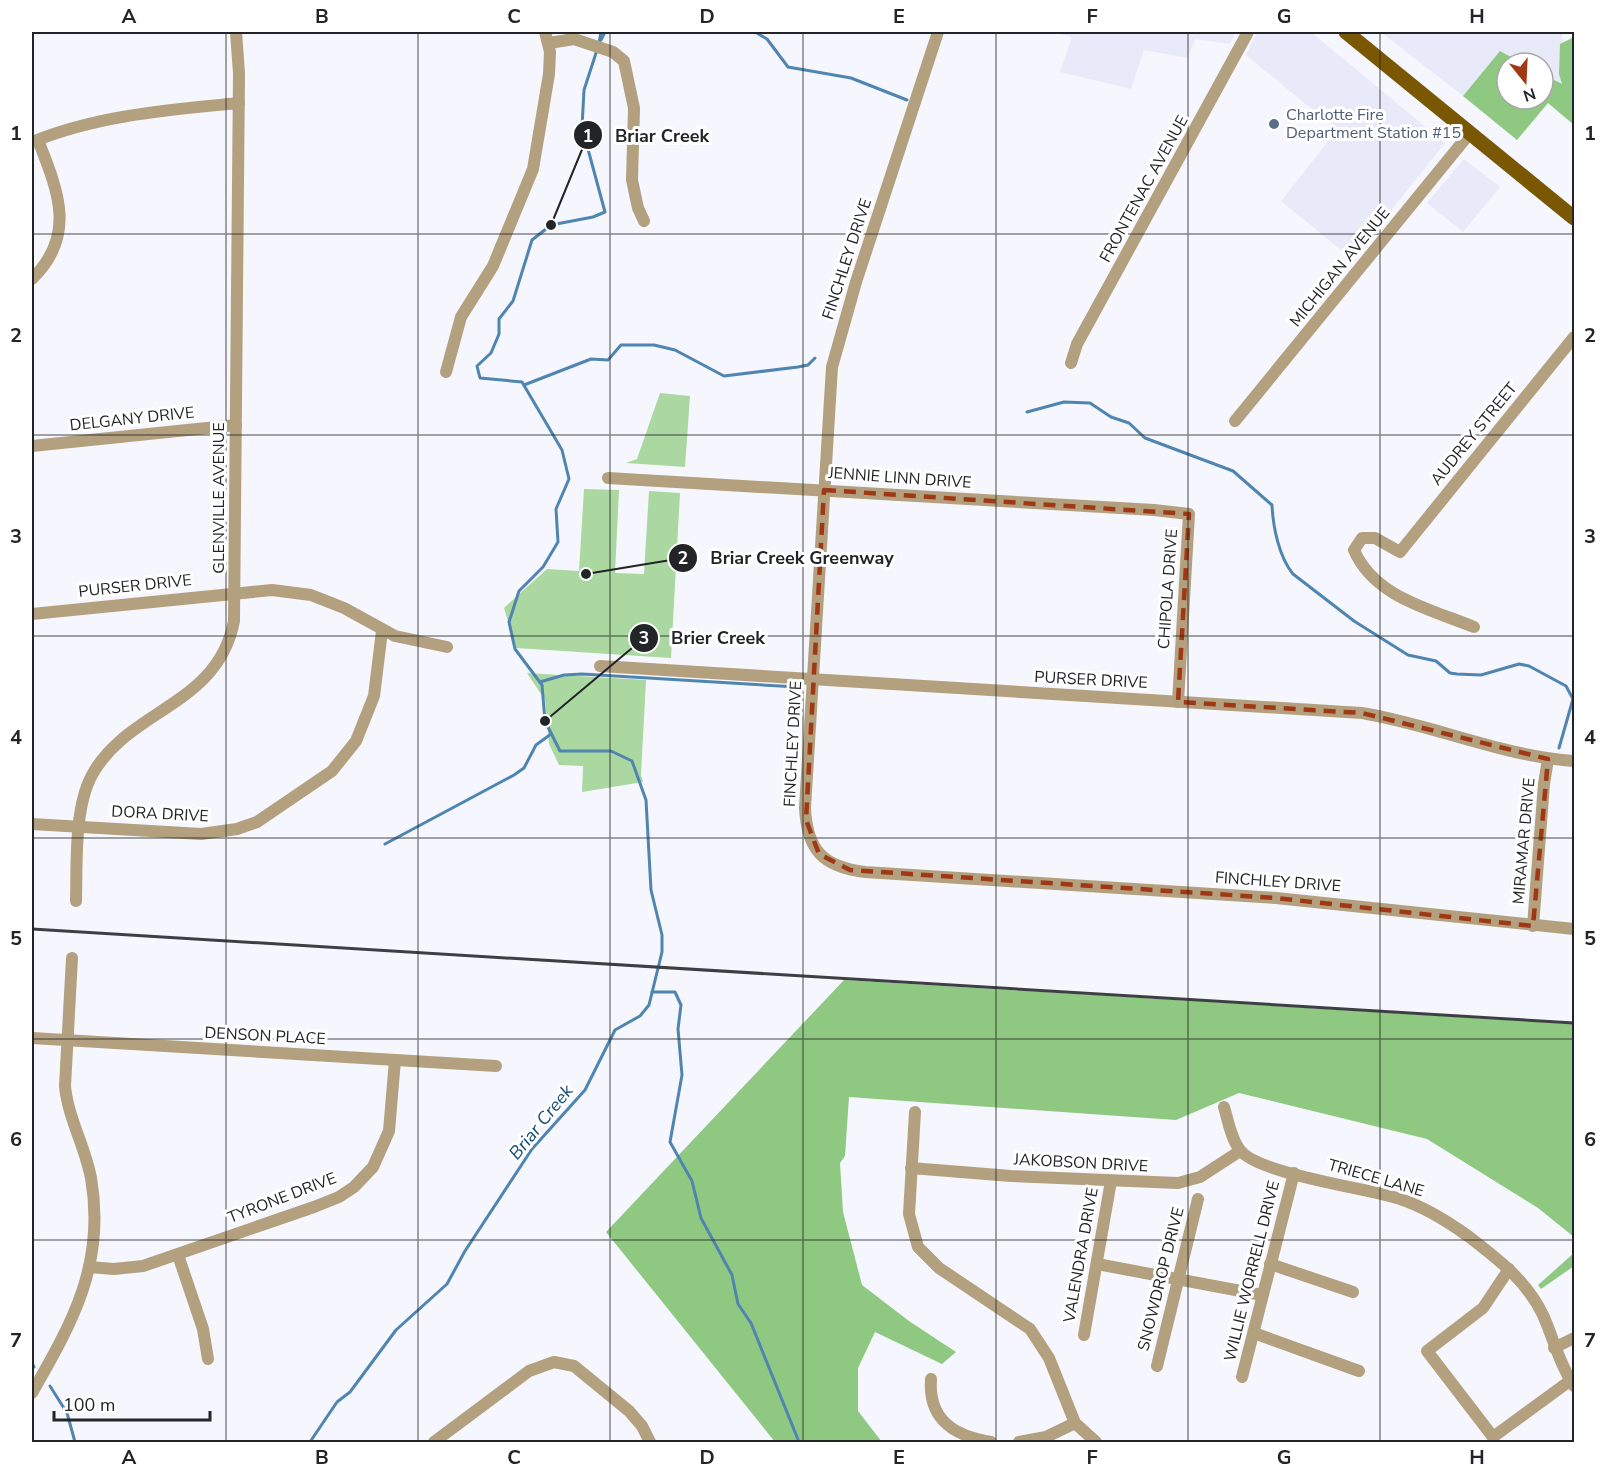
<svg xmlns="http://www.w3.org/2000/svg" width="1606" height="1474" font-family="'Nunito Sans',sans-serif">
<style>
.built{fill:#e8eafa}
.green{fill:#abd7a1}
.forest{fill:#8ec881}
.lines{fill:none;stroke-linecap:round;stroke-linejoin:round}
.stream{stroke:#4f85b0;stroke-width:3}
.street{stroke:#b3a07e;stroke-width:12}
.primary{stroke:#7a5703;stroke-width:15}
.rail{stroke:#3e3f42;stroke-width:3}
.marked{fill:none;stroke:#9e3815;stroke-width:4.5;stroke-dasharray:12 8;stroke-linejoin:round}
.grid{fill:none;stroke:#232427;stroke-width:1.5;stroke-opacity:0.55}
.service-dot{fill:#5c6f8a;stroke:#fff;stroke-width:2}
.labels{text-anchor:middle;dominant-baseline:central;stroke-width:6;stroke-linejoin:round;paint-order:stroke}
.service-label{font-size:16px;fill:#4e5e75;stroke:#fff;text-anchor:start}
.street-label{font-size:16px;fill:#232427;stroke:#fff}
.water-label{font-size:18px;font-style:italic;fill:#134c74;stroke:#fff}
.leader{fill:none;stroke:#232427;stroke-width:2}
.callout-dot{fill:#232427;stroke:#fff;stroke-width:2}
.mark-label{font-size:18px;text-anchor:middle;font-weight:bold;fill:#fff}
.callout-label{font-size:18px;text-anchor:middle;font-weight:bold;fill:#232427;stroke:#fff;stroke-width:6;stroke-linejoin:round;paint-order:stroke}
.neatline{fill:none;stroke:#232427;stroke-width:2}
.grid-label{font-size:20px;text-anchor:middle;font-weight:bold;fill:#232427}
</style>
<rect width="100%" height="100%" fill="#f5f6fe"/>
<!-- built -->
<g class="built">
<path d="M1061,32h174l-5,12 -35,-5 -7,19 -44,-8 -13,39 -71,-17 12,-35 -12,-3z"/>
<path d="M1257,32h54l134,111 -93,116 -71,-58 56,-71 -91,-75z"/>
<path d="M1381,32h181l1,53 -20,-11v-11h-21l-22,-12 -37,45z"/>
<path d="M1464,159l36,28 -37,45 -36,-29z"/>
</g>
<!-- green -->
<g class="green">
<path d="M660,393l30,3 -5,71 -59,-4 11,-4z"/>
<path d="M584,489l35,1 -4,83 29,1 5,-83 31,2 -9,165 -155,-10 -12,-40 43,-39 32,2z"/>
<path d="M527,673l119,7 -5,95 2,7 -61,10 1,-26 -24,-1 -10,-21 -4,-44z"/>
</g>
<!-- forest -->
<g class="forest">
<path d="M1574,37v88l-26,-22 -31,37 -54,-44 37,-45 22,12h-15v36h36v-25l19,10 -3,-10 1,-30z"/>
<path d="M844,980l730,44v213l-36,-29 -111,-69 -188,-46 -63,27 -327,-23 -4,59 -5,7 3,49 19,73 47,36 47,31 -14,12 -67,-32 -17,36v43l24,31h-107l-169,-210z"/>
<path d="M1574,1253v13l-33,23 -3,-4z"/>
</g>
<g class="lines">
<!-- stream -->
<g class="stream">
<path d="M755,32l12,7 21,28 63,11 56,22"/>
<path d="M601,40l4,-8"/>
<path d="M599,43l2,-11"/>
<path d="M524,385l67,-26 17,1 13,-15h33l21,5 49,26 74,-9 10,-2 7,-7"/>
<path d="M1027,412l37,-10 26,1 21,14 18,6 16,15 88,33 39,34c1,22 7,52 21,69l61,47 54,34 28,6 14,12 7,1 24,1 38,-11 10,2 37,20 7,13 -14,49"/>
<path d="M540,682l24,-7 18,-1 215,13"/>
<path d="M385,844l129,-69 10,-7 12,-23 15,-11"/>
<path d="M652,992h23l6,13 -3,24 4,46 -12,67 22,39 9,37 31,57 6,29 13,19 48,119"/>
<path d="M32,1363l2,4"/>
<path d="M50,1386l17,27 8,29"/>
<path d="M310,1442l27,-40 13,-10 46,-62 51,-46 18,-33 67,-102 53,-59 30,-60 25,-14 9,-11 13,-53v-17l-11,-45 -5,-90 -14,-39 -21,-10h-51l-15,-30 -3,-36 -27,-36 -6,-27 10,-31 24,-24 15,-25 -2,-33 13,-30 -7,-29 -40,-68 -42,-4 -3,-12 14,-13 8,-19v-15l14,-18 19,-61 19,-15 42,-8 12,-5 -23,-85 2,-37 13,-40"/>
</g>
<!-- street -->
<g class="street">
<path d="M938,32l-82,250 -24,85 -27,441c2,42 18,59 60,64l411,26 298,31"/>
<path d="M549,43l25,-4 39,13 11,9 10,47 -2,72 6,28 6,13"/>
<path d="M32,142c66,-27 136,-32 207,-39"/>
<path d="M32,279c45,-44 26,-88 6,-139"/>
<path d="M1071,363l6,-19 171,-312"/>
<path d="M446,372l15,-55 32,-51 40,-97 16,-95 1,-22 -5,-20"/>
<path d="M1235,421l235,-288"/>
<path d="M32,446l204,-21"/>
<path d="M608,478l546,32 35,4 -11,188"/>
<path d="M32,614l240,-24 39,5 33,13 51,28 52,11"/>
<path d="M1474,627c-44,-18 -100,-30 -120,-77l8,-12h13l25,14 174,-215"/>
<path d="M600,666l762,47c72,12 140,43 212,48"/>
<path d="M32,824l169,10 36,-5 20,-7 75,-51 24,-30 18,-45 8,-65"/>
<path d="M76,901c1,-37 -2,-93 16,-126 36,-66 126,-69 142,-154l5,-548 -3,-41"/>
<path d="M1533,926l11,-142 4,-25"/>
<path d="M32,1038l464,28"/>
<path d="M1224,1107c4,13 7,32 16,43 18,24 126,38 160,49 25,8 47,22 68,37 30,23 59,45 75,79 11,25 16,48 31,71"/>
<path d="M915,1112l-6,102 9,33 21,21 91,61 19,29 26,65 21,19"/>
<path d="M911,1168l100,8 167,7 22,-6 40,-26"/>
<path d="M178,1255l25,74 5,30"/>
<path d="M1097,1264l165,31"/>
<path d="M1270,1264l83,28"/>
<path d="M89,1267l25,2 29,-3 171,-59 25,-10 15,-10 19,-20 16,-36 6,-71"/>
<path d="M1509,1269l-26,39 -56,43 66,86 78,-57"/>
<path d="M1254,1333l105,38"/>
<path d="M1084,1335l27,-154"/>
<path d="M1554,1348l20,-10"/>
<path d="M1157,1366l41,-167"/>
<path d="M1242,1377l52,-204"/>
<path d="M931,1379c-3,41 23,57 60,63"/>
<path d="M32,1393c40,-70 74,-129 59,-215 -6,-32 -23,-60 -26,-92l7,-128"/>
<path d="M434,1442l95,-71 25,-9 20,4 55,45 13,15 8,16"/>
<path d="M1019,1442l27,-5 29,-14"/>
</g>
<!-- primary -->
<path class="primary" d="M1346,32l228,186"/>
<!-- rail -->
<path class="rail" d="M32,929l1542,94"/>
</g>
<!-- marked area -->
<path class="marked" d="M824,490l365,24 -11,188 184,11 186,46 -15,167 -257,-28 -426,-28 -31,-16 -13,-34z"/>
<!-- grid -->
<path class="grid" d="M226,32v1410M418,32v1410M610,32v1410M803,32v1410M996,32v1410M1188,32v1410M1380,32v1410M32,234h1542M32,435h1542M32,636h1542M32,838h1542M32,1039h1542M32,1240h1542"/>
<!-- markers -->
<circle class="service-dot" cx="1274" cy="124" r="6"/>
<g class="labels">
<!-- service labels -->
<g class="service-label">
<text x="1286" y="115">Charlotte Fire<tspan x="1286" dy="18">Department Station #15</tspan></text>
</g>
<!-- street labels -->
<g class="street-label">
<text transform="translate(1144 189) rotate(-61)">FRONTENAC AVENUE</text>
<text transform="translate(847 259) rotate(-72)">FINCHLEY DRIVE</text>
<text transform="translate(1340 267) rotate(-51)">MICHIGAN AVENUE</text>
<text transform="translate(132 419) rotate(-6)">DELGANY DRIVE</text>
<text transform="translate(1474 434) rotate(-51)">AUDREY STREET</text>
<text transform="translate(900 478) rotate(4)">JENNIE LINN DRIVE</text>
<text transform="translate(219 498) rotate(-90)">GLENVILLE AVENUE</text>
<text transform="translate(135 586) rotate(-6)">PURSER DRIVE</text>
<text transform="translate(1168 589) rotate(-86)">CHIPOLA DRIVE</text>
<text transform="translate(1091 680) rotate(3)">PURSER DRIVE</text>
<text transform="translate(793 744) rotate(-87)">FINCHLEY DRIVE</text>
<text transform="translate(160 814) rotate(3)">DORA DRIVE</text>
<text transform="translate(1524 841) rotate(-85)">MIRAMAR DRIVE</text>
<text transform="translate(1278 882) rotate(4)">FINCHLEY DRIVE</text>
<text transform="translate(265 1036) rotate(3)">DENSON PLACE</text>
<text transform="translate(1081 1163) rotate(3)">JAKOBSON DRIVE</text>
<text transform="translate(1376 1178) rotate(16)">TRIECE LANE</text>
<text transform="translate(282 1198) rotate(-21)">TYRONE DRIVE</text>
<text transform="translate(1081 1255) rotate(-80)">VALENDRA DRIVE</text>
<text transform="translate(1252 1271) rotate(-76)">WILLIE WORRELL DRIVE</text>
<text transform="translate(1161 1279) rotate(-76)">SNOWDROP DRIVE</text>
</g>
<!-- water labels -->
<g class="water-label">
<text transform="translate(541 1122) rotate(-51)">Briar Creek</text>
</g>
</g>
<!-- callouts -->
<path class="leader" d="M551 225L588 135M586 574L683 558M545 721L644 638"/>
<g class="callout-dot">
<circle cx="551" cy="225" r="6"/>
<circle cx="586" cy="574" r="6"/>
<circle cx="545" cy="721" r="6"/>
<circle cx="588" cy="135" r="15"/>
<circle cx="683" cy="558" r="15"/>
<circle cx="644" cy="638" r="15"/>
</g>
<g class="mark-label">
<text x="588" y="142">1</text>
<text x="683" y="564">2</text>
<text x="644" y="644">3</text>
</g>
<g class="callout-label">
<text x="662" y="142">Briar Creek</text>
<text x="802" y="564">Briar Creek Greenway</text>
<text x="718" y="644">Brier Creek</text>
</g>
<!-- border -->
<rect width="1606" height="1474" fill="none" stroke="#ffffff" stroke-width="66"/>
<!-- north arrow -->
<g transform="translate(1525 81) rotate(162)"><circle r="28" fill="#ffffff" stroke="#a7a7a9" stroke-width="1.5"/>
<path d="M0-4.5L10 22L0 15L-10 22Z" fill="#9e3815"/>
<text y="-9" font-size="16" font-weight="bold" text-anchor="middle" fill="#232427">N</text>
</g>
<!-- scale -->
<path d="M54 1411v9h156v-9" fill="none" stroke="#232427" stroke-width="3"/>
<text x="63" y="1411" font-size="18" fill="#232427" stroke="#ffffff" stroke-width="4.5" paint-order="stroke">100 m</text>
<rect x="33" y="33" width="1540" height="1408" class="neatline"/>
<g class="grid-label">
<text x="129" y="23">A</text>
<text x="322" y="23">B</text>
<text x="514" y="23">C</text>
<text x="707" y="23">D</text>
<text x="899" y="23">E</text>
<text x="1092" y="23">F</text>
<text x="1284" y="23">G</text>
<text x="1477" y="23">H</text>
<text x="16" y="140">1</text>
<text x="1590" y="140">1</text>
<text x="16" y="342">2</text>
<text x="1590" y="342">2</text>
<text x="16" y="543">3</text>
<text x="1590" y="543">3</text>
<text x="16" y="744">4</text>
<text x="1590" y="744">4</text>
<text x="16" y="945">5</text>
<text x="1590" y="945">5</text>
<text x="16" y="1146">6</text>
<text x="1590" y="1146">6</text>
<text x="16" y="1347">7</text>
<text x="1590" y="1347">7</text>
<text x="129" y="1464">A</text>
<text x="322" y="1464">B</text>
<text x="514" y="1464">C</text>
<text x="707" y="1464">D</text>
<text x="899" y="1464">E</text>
<text x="1092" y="1464">F</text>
<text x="1284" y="1464">G</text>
<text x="1477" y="1464">H</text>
</g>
</svg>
